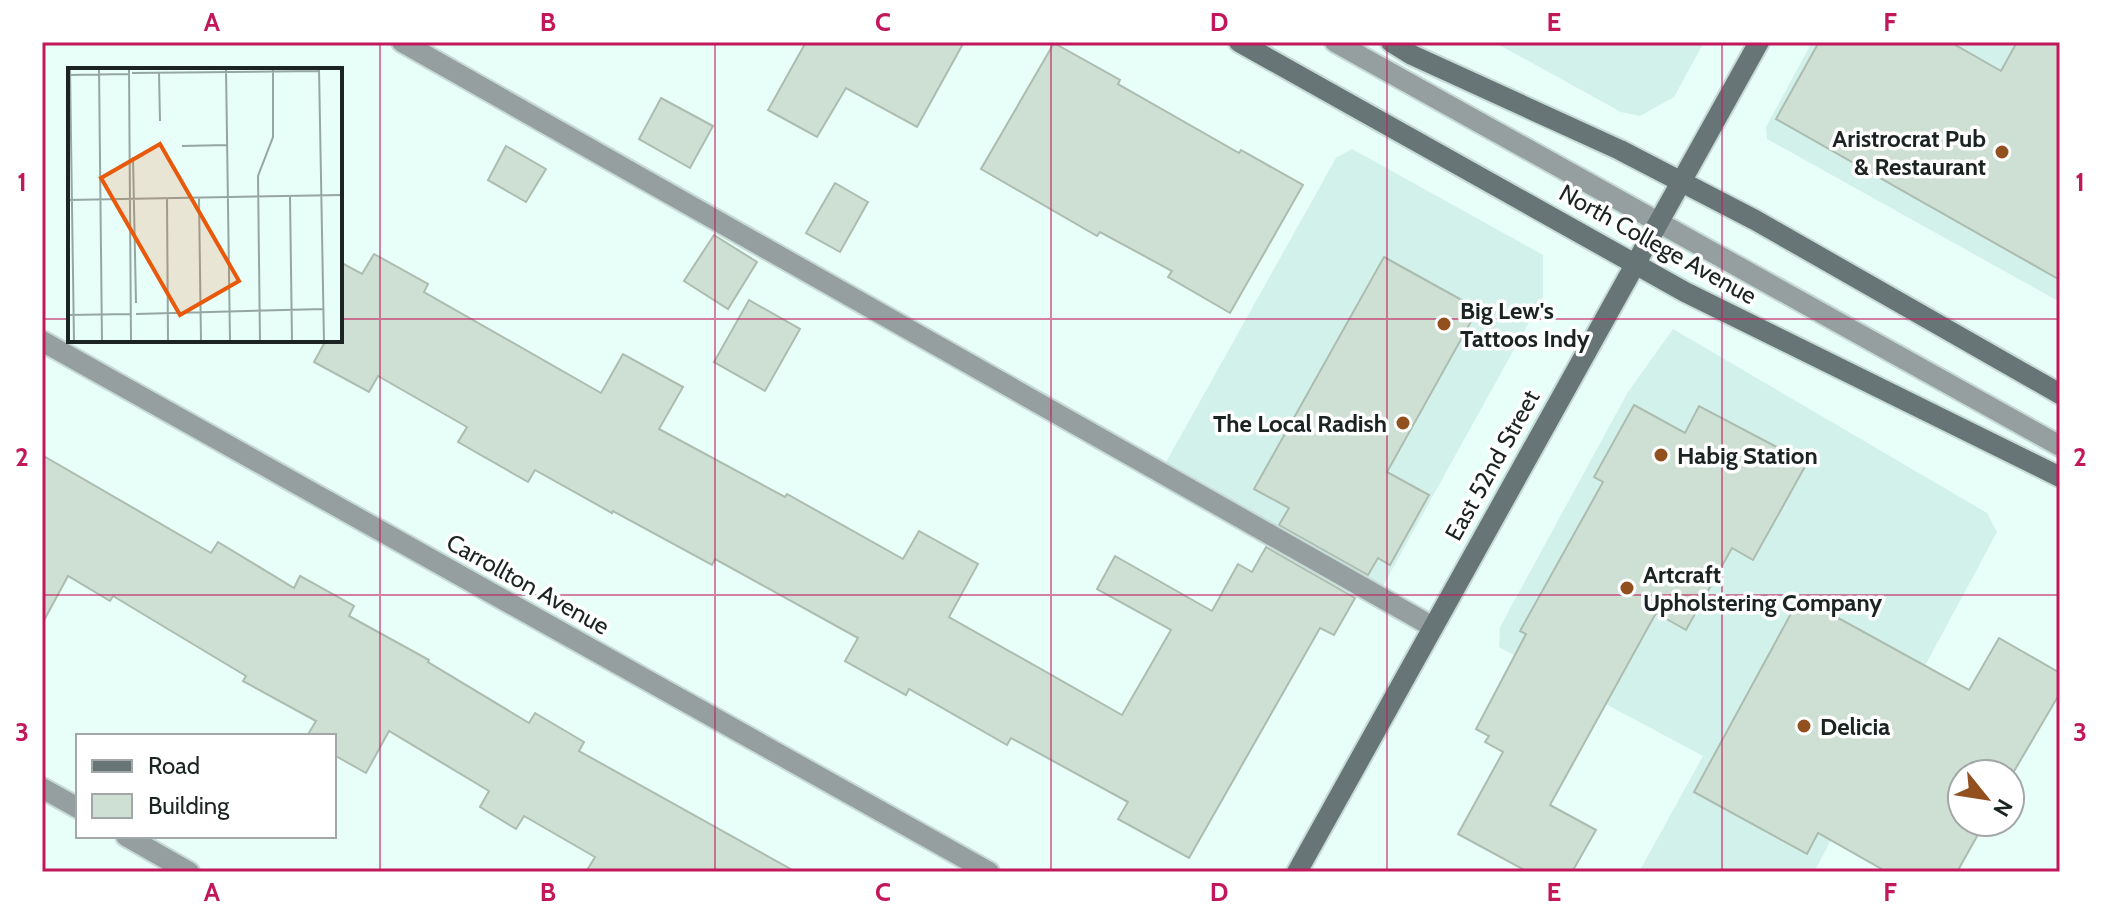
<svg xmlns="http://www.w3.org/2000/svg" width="2102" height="914" font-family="Cabin,sans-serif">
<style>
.built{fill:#d2f1ea}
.building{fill:#cedfd3;stroke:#acbcb0;stroke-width:2}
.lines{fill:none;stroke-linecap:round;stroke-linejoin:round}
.lane-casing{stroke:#c7dbd6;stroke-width:24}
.street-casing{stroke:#c7dbd6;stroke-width:24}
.secondary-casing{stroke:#c7dbd6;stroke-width:24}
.lane{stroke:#969fa0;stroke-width:20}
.street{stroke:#969fa0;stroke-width:20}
.secondary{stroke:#677576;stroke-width:20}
.grid{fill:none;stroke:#c2185b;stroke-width:2;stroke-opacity:0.55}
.poi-dot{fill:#92501f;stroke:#fff;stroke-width:3}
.labels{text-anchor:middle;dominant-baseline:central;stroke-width:7;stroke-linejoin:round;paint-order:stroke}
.poi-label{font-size:24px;font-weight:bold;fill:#1b2422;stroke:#fff;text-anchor:start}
.street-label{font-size:24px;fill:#1b2422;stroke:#fff}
.inset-road{fill:none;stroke:#96a7a2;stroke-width:2}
.view{fill:#e8590c;fill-opacity:0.15;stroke:#e8590c;stroke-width:4}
.inset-edge{fill:none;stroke:#1b2422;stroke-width:4}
.neatline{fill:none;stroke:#c2185b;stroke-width:3}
.grid-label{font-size:26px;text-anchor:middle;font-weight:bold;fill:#c2185b}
</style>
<rect width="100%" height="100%" fill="#e8fef8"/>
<!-- built -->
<g class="built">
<path d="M1494,42h210l-30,55 -34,19 -19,-4z"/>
<path d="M1812,42h248v260l-293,-163 -1,-12z"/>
<path d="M1352,149l191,106v42l-160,289 -218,-122 171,-306z"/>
<path d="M1673,329l314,184 10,19 -183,340h-175l64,-116 -204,-109 1,-20 128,-235z"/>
</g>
<!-- building -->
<g class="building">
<path d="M806,42h158l-47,85 -71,-39 -29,49 -49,-27z"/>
<path d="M1819,42h131l51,29 16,-29h43v238l-284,-161z"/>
<path d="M1054,43l66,37 -2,4 121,69 2,-3 62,35 -73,128 -62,-36 4,-6 -72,-39 -3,4 -116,-67z"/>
<path d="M661,98l52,28 -23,42 -51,-29z"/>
<path d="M506,146l40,23 -20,33 -38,-22z"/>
<path d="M835,183l33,19 -28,50 -34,-19z"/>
<path d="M714,235l43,27 -29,47 -44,-28z"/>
<path d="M374,254l54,30 -4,8 177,101 22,-39 60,33 -24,42 126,68 2,-3 116,65 16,-28 59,33 -29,53 173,98 49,-85 -74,-41 18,-33 97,55 26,-47 14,8 14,-25 89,51 -21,37 -14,-7 -131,230 -71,-39 10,-17 -117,-64 -4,7 -98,-56 -3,6 -61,-34 13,-23 -143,-79 -3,6 -99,-54 -1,2 -77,-43 -7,12 -70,-40 9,-15 -89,-51 -9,16 -55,-30 12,-22h14v-78l22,12z"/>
<path d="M1384,257l94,52 -91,163 42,23 -39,70 -12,-7 -10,17 -89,-50 10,-17 -35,-19z"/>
<path d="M749,300l51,29 -35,62 -51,-29z"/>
<path d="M1634,405l51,28 14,-27 108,57 -54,97 -21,-12 -46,82 -30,-17 -106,192 46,25 -24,42h-44l-70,-38 45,-82 -18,-10 4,-6 -13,-7 50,-95 -6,-3 83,-149 -9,-5z"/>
<path d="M42,455l169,98 7,-11 76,46 6,-12 54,30 -5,10 80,44 -1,2 101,61 6,-10 49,29 -5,9 217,121h-210l9,-15 -71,-41 -8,13 -36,-22 9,-16 -100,-60 -23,42 -32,-18v-19h-27l9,-15 -73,-40 3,-5 -133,-80 -3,5 -42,-25 -26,48z"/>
<path d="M1800,597l169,93 30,-52 61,35v20l-50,85v-4h-48v48h23l-28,50h-70l-69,-39 -11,21 -113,-62z"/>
</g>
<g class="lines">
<!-- lane casing -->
<g class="lane-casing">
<g id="lane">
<path d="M402,42l1031,585"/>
<path d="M1335,42l725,404"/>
<path d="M42,788l36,20"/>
<path d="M126,836l63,36"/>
</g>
</g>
<!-- street casing -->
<g class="street-casing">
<path id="street" d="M42,341l947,531"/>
</g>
<!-- secondary casing -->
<g class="secondary-casing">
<g id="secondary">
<path d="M1239,42l446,250 375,185"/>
<path d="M1391,42l21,13 208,95 135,70 305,174"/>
<path d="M1297,872l462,-830"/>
</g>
</g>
<!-- lane -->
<use href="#lane" class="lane"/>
<!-- street -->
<use href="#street" class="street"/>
<!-- secondary -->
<use href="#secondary" class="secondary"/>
</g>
<!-- grid -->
<path class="grid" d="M380,42v830M715,42v830M1051,42v830M1387,42v830M1722,42v830M42,319h28M340,319h1720M42,595h2018"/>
<!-- markers -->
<g class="poi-dot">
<circle cx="2002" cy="152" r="8"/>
<circle cx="1444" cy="324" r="8"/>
<circle cx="1403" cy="423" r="8"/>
<circle cx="1661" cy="455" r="8"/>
<circle cx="1627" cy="588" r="8"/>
<circle cx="1804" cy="726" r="8"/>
</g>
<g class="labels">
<!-- poi labels -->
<g class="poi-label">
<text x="1986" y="138" text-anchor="end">Aristrocrat Pub<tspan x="1986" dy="28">&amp; Restaurant</tspan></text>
<text x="1460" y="310">Big Lew's<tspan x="1460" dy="28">Tattoos Indy</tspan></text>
<text x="1387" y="423" text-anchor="end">The Local Radish</text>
<text x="1677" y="455">Habig Station</text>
<text x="1643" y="574">Artcraft<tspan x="1643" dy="28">Upholstering Company</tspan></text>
<text x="1820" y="726">Delicia</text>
</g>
<!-- street labels -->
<g class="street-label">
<text transform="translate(1658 244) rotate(29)">North College Avenue</text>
<text transform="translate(1492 465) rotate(-61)">East 52nd Street</text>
<text transform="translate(528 584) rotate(29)">Carrollton Avenue</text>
</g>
</g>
<!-- overview -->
<g transform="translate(68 68)">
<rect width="274" height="274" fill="#e8fef8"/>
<path class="inset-road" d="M2,0l4,274M31,0l3,274M61,0l2,274M158,0l4,274M251,0l5,274M64,5l187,-2M91,5l1,48M1,7l60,-1M114,78l45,-1M65,89l3,146M222,128l2,146M99,130l1,144M131,130l2,144M0,132l274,-5M68,246l188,-5M0,247l63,-1M192,274l-2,-166 15,-39v-69"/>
<path class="view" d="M92,76l79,137 -59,34 -79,-137z"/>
<rect width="274" height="274" class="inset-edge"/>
</g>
<!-- border -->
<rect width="2102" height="914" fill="none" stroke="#ffffff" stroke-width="88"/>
<!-- legend -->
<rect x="76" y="734" width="260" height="104" fill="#ffffff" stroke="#a4a7a7" stroke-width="2"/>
<rect x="92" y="760" width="40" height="12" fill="#677576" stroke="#a4a7a7" stroke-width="2"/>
<text x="148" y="774" font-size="24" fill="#1b2422">Road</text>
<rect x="92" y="794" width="40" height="24" fill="#cedfd3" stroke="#a4a7a7" stroke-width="2"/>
<text x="148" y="814" font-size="24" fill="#1b2422">Building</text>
<!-- north arrow -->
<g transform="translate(1986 798) rotate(120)"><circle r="38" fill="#ffffff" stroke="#a4a7a7" stroke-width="2"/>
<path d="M0-6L14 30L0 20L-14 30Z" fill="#92501f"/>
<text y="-12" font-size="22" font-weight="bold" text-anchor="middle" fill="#1b2422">N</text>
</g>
<rect x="44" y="44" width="2014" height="826" class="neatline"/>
<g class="grid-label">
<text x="212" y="31">A</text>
<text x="548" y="31">B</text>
<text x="883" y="31">C</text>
<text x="1219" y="31">D</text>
<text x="1554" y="31">E</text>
<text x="1890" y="31">F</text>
<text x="22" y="191">1</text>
<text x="2080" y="191">1</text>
<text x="22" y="466">2</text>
<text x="2080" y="466">2</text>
<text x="22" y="741">3</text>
<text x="2080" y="741">3</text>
<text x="212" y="901">A</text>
<text x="548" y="901">B</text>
<text x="883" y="901">C</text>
<text x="1219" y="901">D</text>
<text x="1554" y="901">E</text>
<text x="1890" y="901">F</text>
</g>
</svg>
